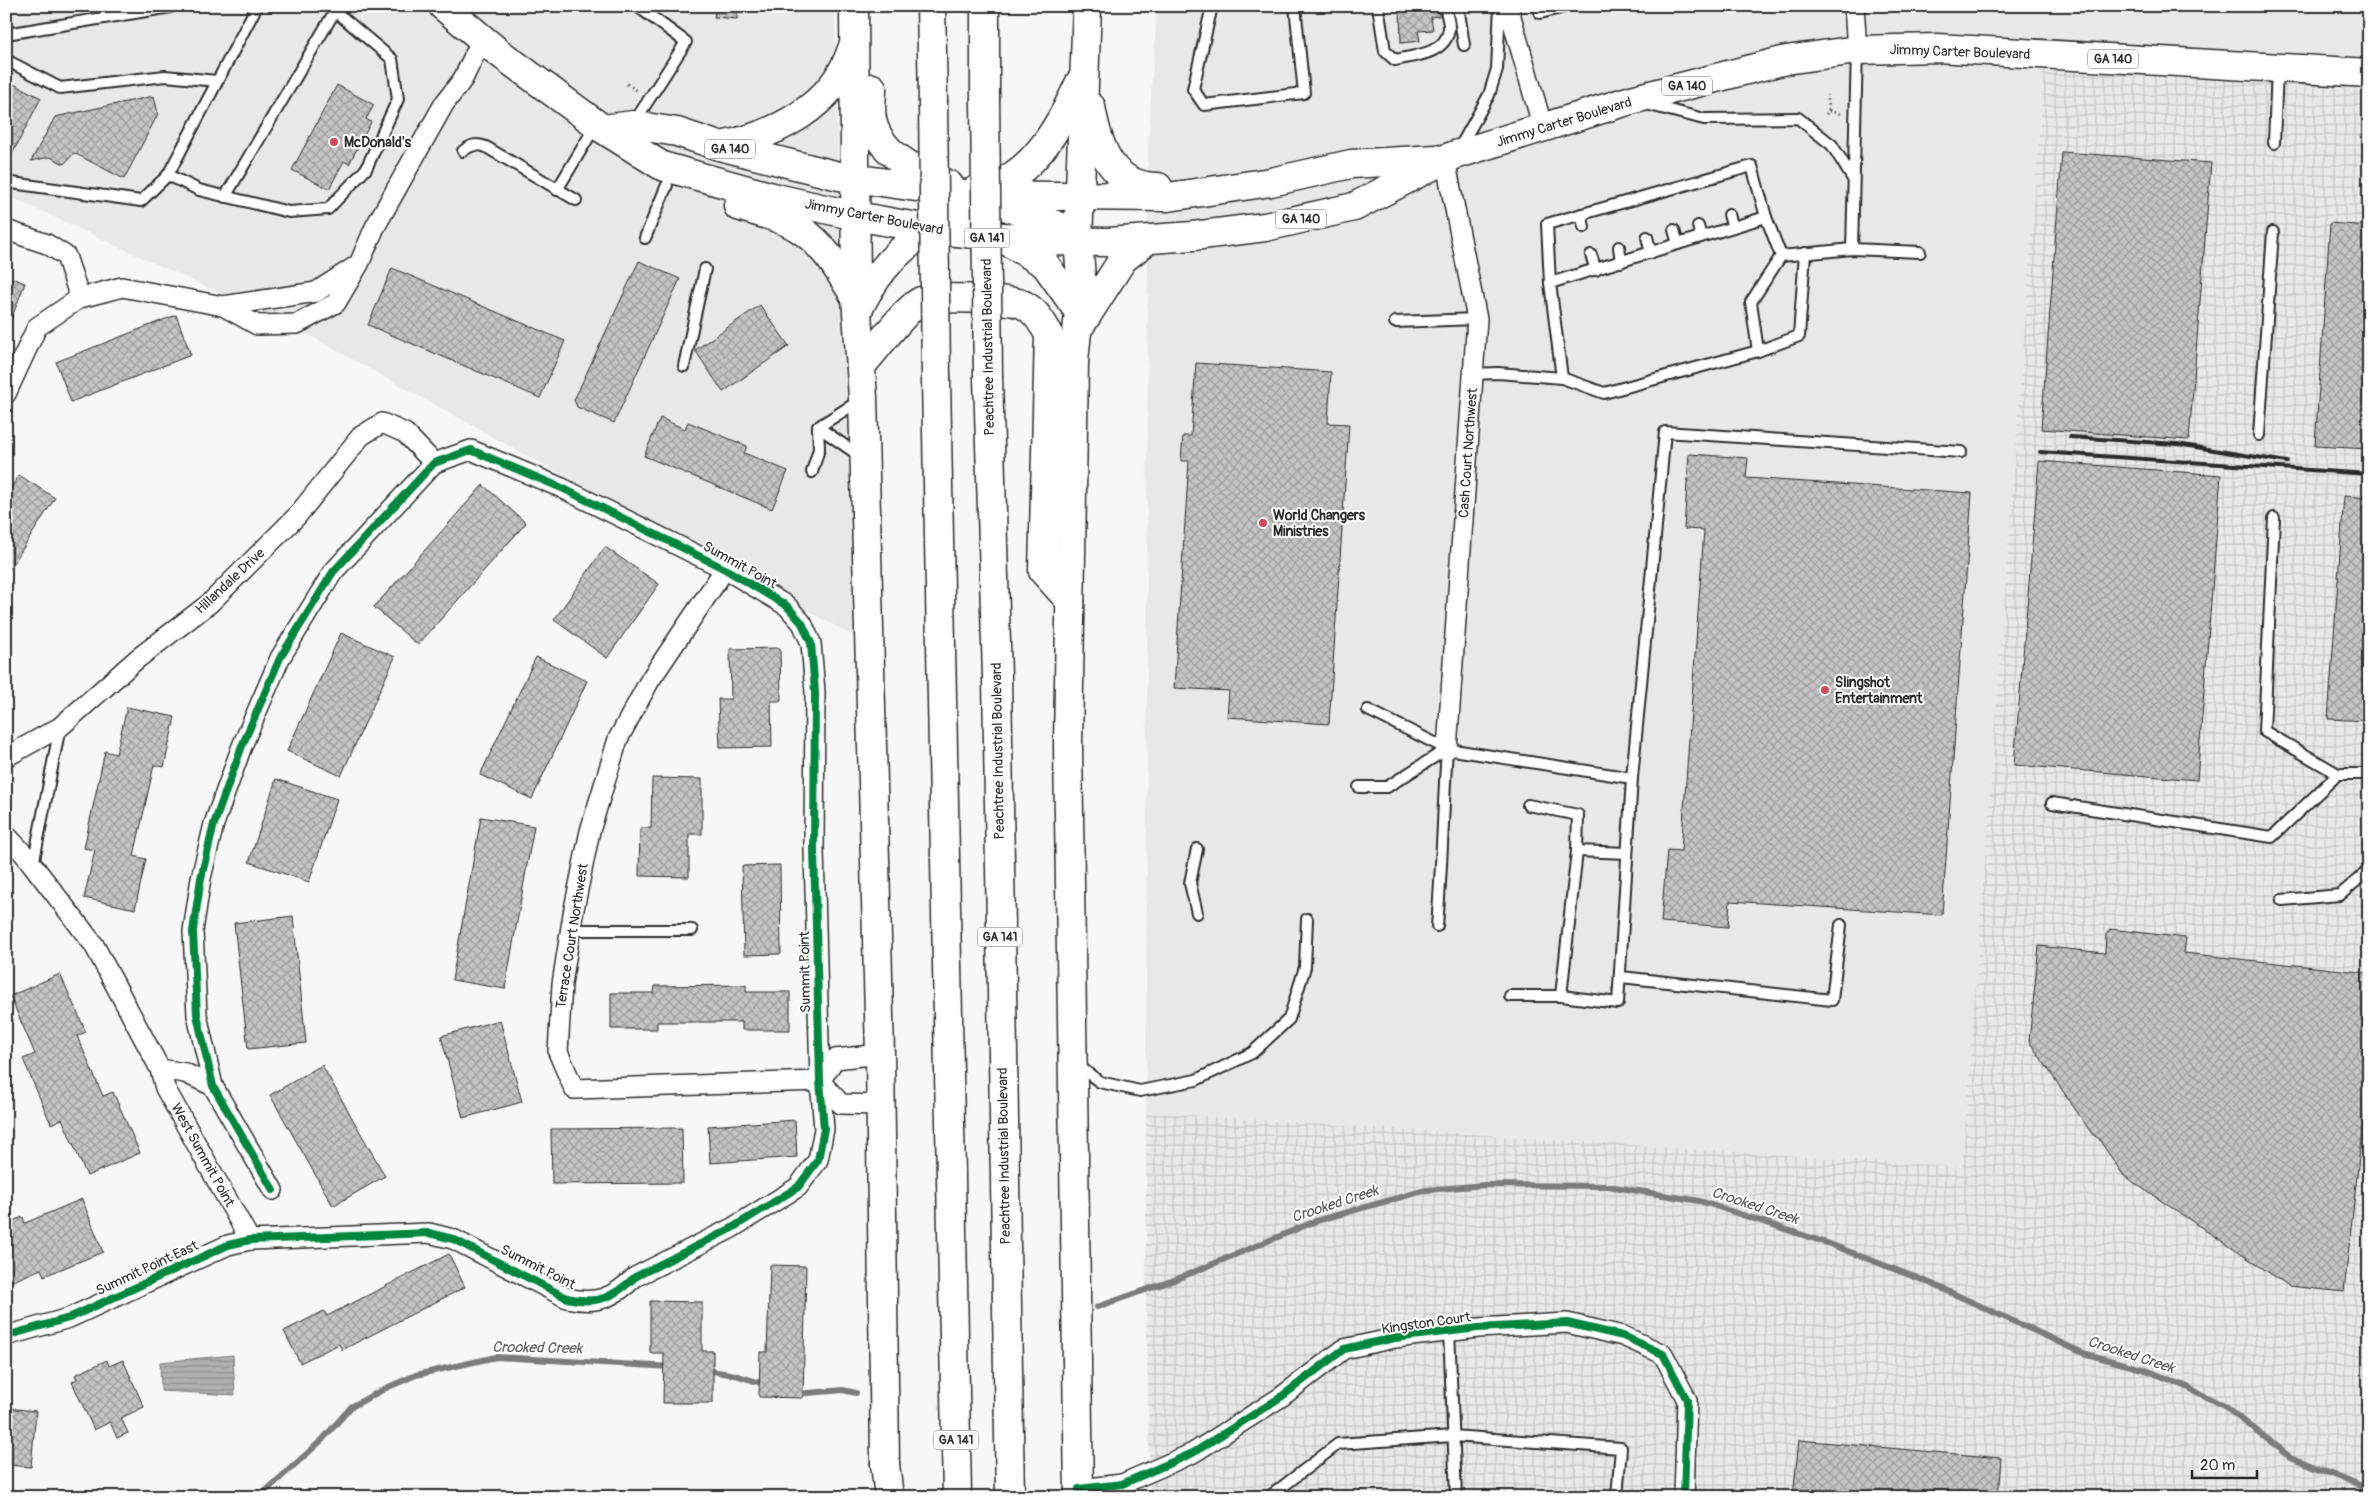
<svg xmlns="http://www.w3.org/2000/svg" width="2375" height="1503" font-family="Pangolin,sans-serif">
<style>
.built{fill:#e8e8e8}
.industrial{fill:url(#industrial-grid)}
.water{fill:url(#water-rules);stroke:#7b7b7b}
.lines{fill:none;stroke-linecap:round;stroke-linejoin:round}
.stream{stroke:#7b7b7b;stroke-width:6}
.building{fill:url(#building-cross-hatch);stroke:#2b2b2b}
.service-casing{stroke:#2b2b2b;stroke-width:14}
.minor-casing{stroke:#2b2b2b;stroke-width:22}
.primary-casing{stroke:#2b2b2b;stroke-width:31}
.motorway-casing{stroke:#2b2b2b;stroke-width:31}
.path{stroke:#2b2b2b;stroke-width:3;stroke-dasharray:1 4;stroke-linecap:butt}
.service{stroke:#fff;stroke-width:10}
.minor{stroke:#fff;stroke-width:19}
.primary{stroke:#fff;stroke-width:28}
.motorway{stroke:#fff;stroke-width:28}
.rail{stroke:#2b2b2b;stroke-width:4}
.motorway-bridge-casing{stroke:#2b2b2b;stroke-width:31;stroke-linecap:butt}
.motorway-bridge{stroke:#fff;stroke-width:28}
.cycleway-casing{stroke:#fff;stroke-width:11}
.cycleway{stroke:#00873e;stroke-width:8}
.poi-dot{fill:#d1495b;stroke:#fff;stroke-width:2}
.labels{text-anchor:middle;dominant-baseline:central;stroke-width:4;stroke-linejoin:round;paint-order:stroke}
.shield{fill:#fff;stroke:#6b6b6b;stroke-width:1}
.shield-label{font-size:12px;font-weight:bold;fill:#2b2b2b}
.street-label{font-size:14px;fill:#2b2b2b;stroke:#fff}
.poi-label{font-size:14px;font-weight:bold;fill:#2b2b2b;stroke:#fff;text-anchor:start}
.water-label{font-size:15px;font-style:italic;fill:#5a5a5a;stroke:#fff}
</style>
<defs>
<pattern id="industrial-grid" width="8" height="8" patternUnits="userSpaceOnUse" patternTransform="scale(1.25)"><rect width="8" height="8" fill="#e8e8e8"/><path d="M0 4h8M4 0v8" fill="none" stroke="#c7c7c7"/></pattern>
<pattern id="water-rules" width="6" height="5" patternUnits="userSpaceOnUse" patternTransform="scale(1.25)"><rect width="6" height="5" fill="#b0b0b0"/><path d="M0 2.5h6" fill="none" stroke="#8f8f8f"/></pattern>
<pattern id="building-cross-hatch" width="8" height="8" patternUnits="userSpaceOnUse" patternTransform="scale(1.25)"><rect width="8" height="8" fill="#c4c4c4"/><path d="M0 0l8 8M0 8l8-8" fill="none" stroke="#9f9f9f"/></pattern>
</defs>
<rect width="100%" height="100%" fill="#f7f7f7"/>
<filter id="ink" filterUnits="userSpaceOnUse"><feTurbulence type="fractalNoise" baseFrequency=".02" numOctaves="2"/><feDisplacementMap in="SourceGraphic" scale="10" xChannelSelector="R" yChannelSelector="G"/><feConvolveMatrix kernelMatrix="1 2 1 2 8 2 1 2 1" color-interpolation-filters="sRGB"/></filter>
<g filter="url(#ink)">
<!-- built -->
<g class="built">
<path d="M6,6h829l5,237 18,130 6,269 -568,-314 -290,-133z"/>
<path d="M1157,6h1212v67l-323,-33 -84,1127 -816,-55 2,-970z"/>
</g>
<!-- industrial -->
<path class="industrial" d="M2046,40l323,33v1424h-1219l-4,-199v-186l816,55z"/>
<!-- water -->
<path class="water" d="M233,1355l2,40 -74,-4 -1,-29z"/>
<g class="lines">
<!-- stream -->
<g class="stream">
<path d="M1097,1307l80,-28 139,-58 110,-31 59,-5 123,1 92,15 127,42 103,40 153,70 63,17 39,16 39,20 67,51 78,33"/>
<path d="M706,1370l29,5 32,10"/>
<path d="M796,1394l47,-4 13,3"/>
<path d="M259,1497l63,-57 29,-33 33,-18 32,-14 80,-18 176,10"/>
</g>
</g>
<!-- building -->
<g class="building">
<path d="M716,6h22l-1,13 -23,-2z"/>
<path d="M1392,6h46l1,10 -8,1 2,13 -15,1 2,10 -19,2 -1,-33 -7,1z"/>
<path d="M6,80l35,18 -35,68z"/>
<path d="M337,85l37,20 -8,14 5,3 -22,42 -5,-3 -15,28 -37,-19z"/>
<path d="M154,96l4,18 -34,65 -50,-26 -10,11 -14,-7 -19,4 24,-44z"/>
<path d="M2062,152l149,11 -22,277 -148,-11z"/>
<path d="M2330,223l39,3v223l-54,-3z"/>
<path d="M639,261l41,18 -66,144 -37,-16 -3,-7z"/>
<path d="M392,268l173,73 -25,57 -172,-73z"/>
<path d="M6,276l19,7 -16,42 -3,-2z"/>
<path d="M760,305l29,41 -66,46 -28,-42z"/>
<path d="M176,315l15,40 -120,47 -15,-40z"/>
<path d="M1196,363l135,9 -3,51 21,1 -20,300 -102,-7 2,-26 -55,-3 15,-227h-8l2,-25h8z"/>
<path d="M660,418l25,11 3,-7 59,24 -3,7 44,18 -16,38 -128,-53z"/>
<path d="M1689,454l59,4 -2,20 226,15 -30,422 -212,-14 -2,26 -67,-5 6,-72 14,1 23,-321 -20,-1z"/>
<path d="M2039,461l182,14 -24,305 -183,-15z"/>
<path d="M19,475l36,23 -49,77v-79z"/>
<path d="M483,485l43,38 -108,122 -44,-38z"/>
<path d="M2344,496l25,2v223l-41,-2z"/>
<path d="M605,547l54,37 -52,74 -53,-38z"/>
<path d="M341,633l54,24 -54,119 -54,-25z"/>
<path d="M780,648l1,53h-10l1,46 -52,1 -2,-49h13l-1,-50z"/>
<path d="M536,657l51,24 -55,118 -52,-24z"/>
<path d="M127,707l48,10 -11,50 -10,-2 -20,91 12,3 -11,50 -51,-11 11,-48 -11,-2 21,-97 11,3z"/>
<path d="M652,778l50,1v55h-13v43l-50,-1 1,-48h11z"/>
<path d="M276,779l61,20 -28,83 -60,-20z"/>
<path d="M481,817l53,9 -29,163 -53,-9z"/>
<path d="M780,865l1,89 -37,1 -2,-89z"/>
<path d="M293,916l13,127 -58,6 -14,-126z"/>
<path d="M2110,929l76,9 -2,15 185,20v95l-25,224 -55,-6 -165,-110 -26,-38 -6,-4 -63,-93 10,-95 66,7 1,-18z"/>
<path d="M60,974l26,58 -9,4 26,60 10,-4 27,61 -53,23 -25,-57 -11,5 -28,-65 12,-5 -25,-58z"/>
<path d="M746,985v7h44v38h-48v-8h-85v7h-46v-36h43l1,-7z"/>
<path d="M500,1020l22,82 -59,16 -22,-82z"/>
<path d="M322,1065l63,111 -52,30 -63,-111z"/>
<path d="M795,1120l2,37 -87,6 -2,-37z"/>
<path d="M682,1128l1,55 -131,1 -1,-55z"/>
<path d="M82,1199l21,53 -59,24 -3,-7 -35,15v-61l17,-6 2,6z"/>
<path d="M449,1254l16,33 -123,63 -3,-6 -39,19 -16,-32 40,-20 3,5z"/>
<path d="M770,1265l36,1 -3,132 -44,-1 1,-45h7z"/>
<path d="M650,1301l52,1v49h11v52h-50l1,-50h-14z"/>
<path d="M107,1360l2,6 14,-6 21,47 -23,11 7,15 -11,5 -7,-16 -16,8 -22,-48 5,-3 -2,-4z"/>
<path d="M6,1408l30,3 -5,56 -25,-2z"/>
<path d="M1799,1440l202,18 -3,39h-205z"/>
</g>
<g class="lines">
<!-- service casing -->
<g class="service-casing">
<g id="service">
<path d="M257,6l-89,169 31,15 90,22 39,-3 38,-40 32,-70 -6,-40 -63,-53"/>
<path d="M1212,6l-19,83 11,16 100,-12 -9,-87"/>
<path d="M1378,6l7,45 10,9c19,-4 51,-6 54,-31 1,-6 -3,-16 -4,-23"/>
<path d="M1458,6l6,39"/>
<path d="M1539,6l1,7 29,-7"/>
<path d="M6,34l165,-27"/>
<path d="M6,60l54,28 105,-12 52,5"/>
<path d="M1646,104l58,15 94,-1 34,27 21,34"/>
<path d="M633,124l53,-82 -49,-36"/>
<path d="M2274,143l3,-74"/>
<path d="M1459,149l30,-54 8,-26 3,-63"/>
<path d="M463,151c8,-6 14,-8 23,-4l90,53"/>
<path d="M6,180l6,3 129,18 27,-26"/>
<path d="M557,190l39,-65"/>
<path d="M225,197l110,-186"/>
<path d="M1581,214l3,13"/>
<path d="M1729,215l4,12"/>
<path d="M1698,226l3,11"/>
<path d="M1674,230l4,14"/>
<path d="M1647,237l4,16"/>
<path d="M645,238l22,-53"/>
<path d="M1619,247l2,15"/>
<path d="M1852,249l5,-199"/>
<path d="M1591,255l5,15"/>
<path d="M1550,283l216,-66"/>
<path d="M1395,322l82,-3"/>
<path d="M1758,351l41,-15 6,-83"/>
<path d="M684,366l21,-97"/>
<path d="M1473,374l25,-1 64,5 -12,-95 -3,-59 205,-58 14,51 15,39 71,-7 68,3"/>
<path d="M1562,378l42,15 154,-42 -7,-49 30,-46"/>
<path d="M818,427l42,29"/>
<path d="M818,427l41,-26"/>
<path d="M2259,435l14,-203"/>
<path d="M812,472l7,-23 -1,-22"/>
<path d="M1368,710l79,39 185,29"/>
<path d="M2338,774h31"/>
<path d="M1359,787h28l60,-38"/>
<path d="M2052,803l220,34 66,-63 -74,-43 10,-213"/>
<path d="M1528,805l50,10 -1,36 -16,145"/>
<path d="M1197,849l-7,34 7,30"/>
<path d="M1577,851l50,2"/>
<path d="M33,865l27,-138"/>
<path d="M2282,900l58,-5 29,-25"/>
<path d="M1437,926c5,-59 6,-118 10,-177"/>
<path d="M570,930h122"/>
<path d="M1621,977l211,23 9,-75"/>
<path d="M1510,996h51l57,7 14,-225 33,-346 296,20"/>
<path d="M1077,1065l23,17 40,9 56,-11 56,-27 37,-34 16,-52 2,-48"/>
<path d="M1449,1331l7,165"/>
<path d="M1269,1497l69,-53 115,-8 168,12 -4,49"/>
</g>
</g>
<!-- minor casing -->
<g class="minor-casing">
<g id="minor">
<path d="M1508,6l35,122"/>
<path d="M1854,6l3,44"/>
<path d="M1445,159l32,160 -30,430"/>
<path d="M6,230l41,14 19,12 14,42"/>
<path d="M223,306l34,19 40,-1 39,-21 23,-39 16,-37 69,-123 19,-25 19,-40"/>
<path d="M6,394l31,-67 43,-29 42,-11 101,19 93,-14 40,-26"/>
<path d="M725,569l-75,111 -32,59 -28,92 -17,83 -11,70 -4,68 16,37 246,-8"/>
<path d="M6,757l54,-30 77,-68 73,-56 87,-87 64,-80 21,-13 23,10 29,30"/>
<path d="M6,835l19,20 69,90 66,124 25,4 28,13"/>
<path d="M160,1069l5,19 85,152"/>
<path d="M820,1081l15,-22 45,-5"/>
<path d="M820,1081l21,23 40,1"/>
<path d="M6,1336l63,-18 159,-73 22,-5 179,-7 24,6 114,59c30,7 46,0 68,-21l97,-49 66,-41 20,-27 6,-31 -4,-48 -6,-231 1,-158 -4,-49 -9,-20 -15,-17 -62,-37 -163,-81 -91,-38 -37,13 -101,109 -53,86 -38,88 -28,78 -13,54 -8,53 4,84 16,71 60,104"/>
<path d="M1079,1489l43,-5 71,-31 88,-56 63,-48 51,-11 83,-10 89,-5 56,13 40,18 24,46 -3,97"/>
</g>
</g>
<!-- primary casing -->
<g class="primary-casing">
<g id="primary">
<path d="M443,6l55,46 105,77 59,37 114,32 80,18 72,13 114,12 66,1 85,-6 72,-9 89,-20 91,-48 10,-4 176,-55 112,-29 43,-11 71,-10 80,-2 432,25"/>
<path d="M854,6l2,292 7,100 17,656 5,410"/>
<path d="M872,88c0,10 -2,21 0,31 6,36 48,53 77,66"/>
<path d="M1091,107c7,40 20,80 67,80"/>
<path d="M603,129l30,-4 44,7 42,14 120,30 133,19 196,2 103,-15 80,-18 85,-5"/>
<path d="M720,146c55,-10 114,-40 132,-97"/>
<path d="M976,190c54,-7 84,-64 104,-108"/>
<path d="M994,202l86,32"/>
<path d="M738,206c21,7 44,11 62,23 25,16 41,45 56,69"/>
<path d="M1007,241l38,23 34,48"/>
<path d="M858,310c32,-67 75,-87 143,-108"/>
<path d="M1082,323l41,-64 23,-18"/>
<path d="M861,366c12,-13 46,-59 60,-65 11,-5 92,-3 103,4 12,6 18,18 25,29l-6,237 27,30"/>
<path d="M1079,1497l-11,-750 6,-386 5,-49 4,-12 -5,-58 9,-236"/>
</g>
</g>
<!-- motorway casing -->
<g class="motorway-casing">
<g id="motorway">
<path d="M931,6l2,94"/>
<path d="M985,6v92"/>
<path d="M988,378l9,299 13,820"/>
<path d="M936,379l21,1118"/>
<path d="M885,1464l4,33"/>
</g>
</g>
<!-- path -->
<g class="path">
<path d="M627,84l11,7"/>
<path d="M1829,111l11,3"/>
<path d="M1826,114l3,-3 -2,-16"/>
</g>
<!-- service -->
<use href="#service" class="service"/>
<!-- minor -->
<use href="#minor" class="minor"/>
<!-- primary -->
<use href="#primary" class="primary"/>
<!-- motorway -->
<use href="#motorway" class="motorway"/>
<!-- rail -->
<g class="rail">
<path d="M2070,437l107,7 110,18"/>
<path d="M2040,452l329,22"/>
</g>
<!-- motorway-bridge casing -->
<g class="motorway-bridge-casing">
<g id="motorway-bridge">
<path d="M985,98l3,280"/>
<path d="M933,100l3,279"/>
</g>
</g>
<!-- motorway-bridge -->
<use href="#motorway-bridge" class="motorway-bridge"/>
<!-- cycleway casing -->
<g class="cycleway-casing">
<g id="cycleway">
<path d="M6,1336l63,-18 159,-73 22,-5 179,-7 24,6 114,59c30,7 46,0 68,-21l97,-49 66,-41 20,-27 6,-31 -4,-48 -6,-231 1,-158 -4,-49 -9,-20 -15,-17 -62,-37 -163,-81 -91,-38 -37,13 -101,109 -53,86 -38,88 -28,78 -13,54 -8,53 4,84 16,71 60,104"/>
<path d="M1079,1489l43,-5 71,-31 88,-56 63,-48 51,-11 83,-10 89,-5 56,13 40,18 24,46 -3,97"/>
</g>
</g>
<!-- cycleway -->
<use href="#cycleway" class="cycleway"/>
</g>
</g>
<!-- markers -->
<g class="poi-dot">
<circle cx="334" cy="142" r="5"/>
<circle cx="1263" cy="523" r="5"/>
<circle cx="1825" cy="690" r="5"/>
</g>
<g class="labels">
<!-- shield labels -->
<g class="shield">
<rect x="2088" y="49.5" width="50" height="19" rx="4"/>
<rect x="1662" y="76.5" width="50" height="19" rx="4"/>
<rect x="705" y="139.5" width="50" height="19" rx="4"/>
<rect x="1276" y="209.5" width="50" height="19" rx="4"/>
<rect x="964.5" y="228.5" width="45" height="19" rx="4"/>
<rect x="977.5" y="927.5" width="45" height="19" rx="4"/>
<rect x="933.5" y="1430.5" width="45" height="19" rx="4"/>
</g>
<g class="shield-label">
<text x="2113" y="59">GA 140</text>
<text x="1687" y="86">GA 140</text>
<text x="730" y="149">GA 140</text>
<text x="1301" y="219">GA 140</text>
<text x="987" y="238">GA 141</text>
<text x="1000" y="937">GA 141</text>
<text x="956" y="1440">GA 141</text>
</g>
<!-- street labels -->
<g class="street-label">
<text transform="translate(1960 52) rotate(2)">Jimmy Carter Boulevard</text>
<text transform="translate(1564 122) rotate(-17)">Jimmy Carter Boulevard</text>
<text transform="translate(874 217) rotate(11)">Jimmy Carter Boulevard</text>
<text transform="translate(988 347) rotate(-91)">Peachtree Industrial Boulevard</text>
<text transform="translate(1468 453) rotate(-86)">Cash Court Northwest</text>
<text transform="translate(740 565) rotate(29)">Summit Point</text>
<text transform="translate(230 581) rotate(-43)">Hillandale Drive</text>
<text transform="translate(998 751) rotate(-91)">Peachtree Industrial Boulevard</text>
<text transform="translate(572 936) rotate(-81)">Terrace Court Northwest</text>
<text transform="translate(805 972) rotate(-91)">Summit Point</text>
<text transform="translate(203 1155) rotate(61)">West Summit Point</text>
<text transform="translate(1004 1156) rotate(-91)">Peachtree Industrial Boulevard</text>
<text transform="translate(538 1267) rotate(27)">Summit Point</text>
<text transform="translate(147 1268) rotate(-25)">Summit Point East</text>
<text transform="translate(1426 1323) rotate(-8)">Kingston Court</text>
</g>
<!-- poi labels -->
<g class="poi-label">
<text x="344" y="142">McDonald's</text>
<text x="1273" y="515">World Changers<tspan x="1273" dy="16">Ministries</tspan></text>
<text x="1835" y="682">Slingshot<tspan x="1835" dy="16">Entertainment</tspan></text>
</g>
<!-- water labels -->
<g class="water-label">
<text transform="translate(1335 1204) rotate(-18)">Crooked Creek</text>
<text transform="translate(1755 1206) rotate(18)">Crooked Creek</text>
<text transform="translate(537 1348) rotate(1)">Crooked Creek</text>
<text transform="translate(2131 1355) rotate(18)">Crooked Creek</text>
</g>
</g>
<!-- margin -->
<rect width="2375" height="1503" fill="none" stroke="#fff" stroke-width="25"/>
<rect x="12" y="12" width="2350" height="1478" fill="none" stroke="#2b2b2b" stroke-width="2" filter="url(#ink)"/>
<!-- scale -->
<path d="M2192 1470v8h65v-8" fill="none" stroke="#2b2b2b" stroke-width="2.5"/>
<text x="2200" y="1470" font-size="15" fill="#2b2b2b" stroke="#ffffff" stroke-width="4" paint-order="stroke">20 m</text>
</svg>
